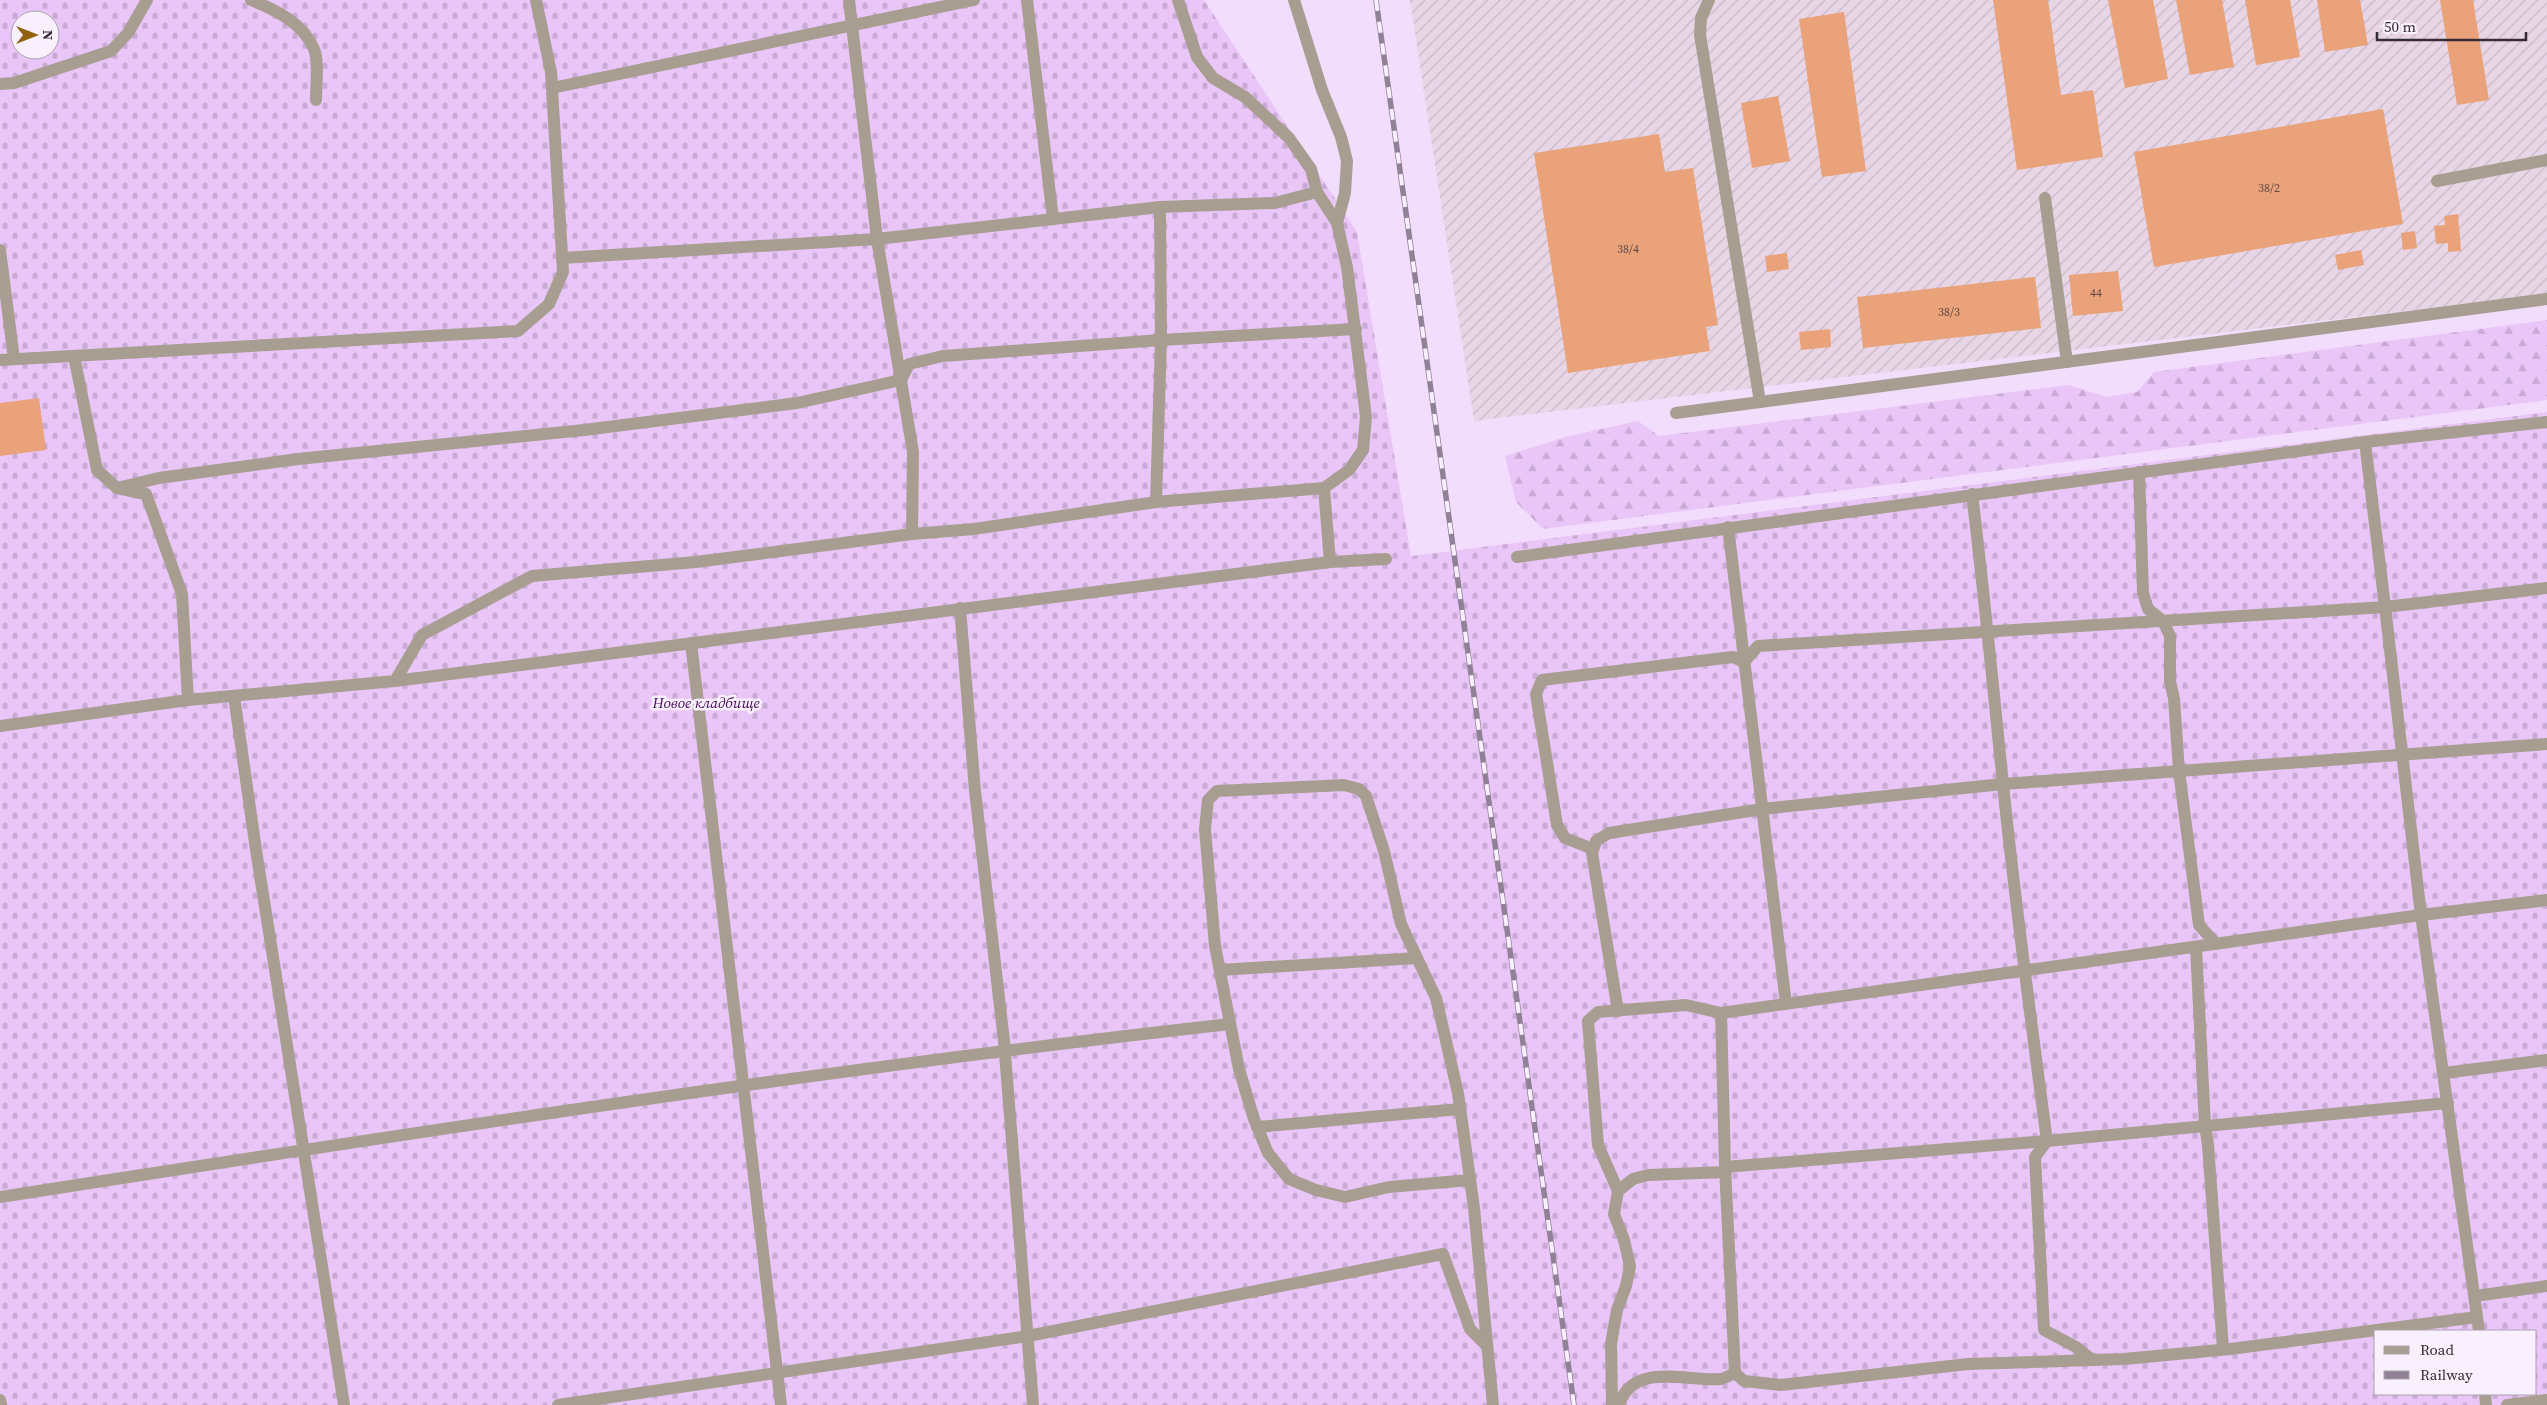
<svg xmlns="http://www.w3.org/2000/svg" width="2547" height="1405" font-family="'Source Serif 4',serif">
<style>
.industrial{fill:url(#industrial-furrows)}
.forest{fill:url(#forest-firs)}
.cemetery{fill:url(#cemetery-stones);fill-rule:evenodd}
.building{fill:#e9a279}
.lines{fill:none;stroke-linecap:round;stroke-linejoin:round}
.minor{stroke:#a79e91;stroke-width:12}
.rail-casing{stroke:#908196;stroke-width:5.5}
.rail{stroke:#f9f0fd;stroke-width:4;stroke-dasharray:11;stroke-linecap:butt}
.labels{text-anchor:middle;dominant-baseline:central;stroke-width:5;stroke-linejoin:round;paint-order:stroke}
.number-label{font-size:12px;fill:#624a48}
.park-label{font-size:15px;font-style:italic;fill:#440956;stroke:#f9f0fd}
</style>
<defs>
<pattern id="industrial-furrows" width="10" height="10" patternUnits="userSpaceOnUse" patternTransform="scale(1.25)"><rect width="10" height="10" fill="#e8d6e6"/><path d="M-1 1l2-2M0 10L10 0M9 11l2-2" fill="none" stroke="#c8b8c6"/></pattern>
<pattern id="forest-firs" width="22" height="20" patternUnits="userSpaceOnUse" patternTransform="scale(1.25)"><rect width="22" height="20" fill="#eac6f8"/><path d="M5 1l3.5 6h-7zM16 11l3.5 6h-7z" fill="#c9aad5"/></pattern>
<pattern id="cemetery-stones" width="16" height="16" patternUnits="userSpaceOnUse" patternTransform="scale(1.25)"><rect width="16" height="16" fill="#eac6f8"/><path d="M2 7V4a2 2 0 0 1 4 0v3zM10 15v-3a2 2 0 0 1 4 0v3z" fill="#c9aad5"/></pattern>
</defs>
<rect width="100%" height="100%" fill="#f3ddfc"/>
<!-- industrial -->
<path class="industrial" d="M1410,0h1137v294l-1073,127z"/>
<!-- forest -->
<path class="forest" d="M2547,320v80l-1004,129 -27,-27 -11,-46 64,-20 69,-15 21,15 410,-51 38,12 30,-5 17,-20z"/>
<!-- cemetery -->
<path class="cemetery" d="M0,0h1204l153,232 54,324 1136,-144v993h-2547zM20,20h30v30h-30zM2376,1331h160v63h-160z"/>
<!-- building -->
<g class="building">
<path d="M1993,0h55l13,95 32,-5 10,67 -86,13z"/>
<path d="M2108,0h45l15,79 -43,9z"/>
<path d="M2176,0h46l12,67 -44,8z"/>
<path d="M2245,0h45l10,57 -44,8z"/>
<path d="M2317,0h43l8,45 -43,7z"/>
<path d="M2440,0h33l16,100 -32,5z"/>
<path d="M1844,12l22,159 -44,6 -23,-158z"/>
<path d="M1778,96l12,65 -38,7 -11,-65z"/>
<path d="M2383,109l20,115 -249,43 -20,-115z"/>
<path d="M1659,134l6,38 28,-4 25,157 -12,2 4,24 -142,22 -34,-220z"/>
<path d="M2458,214l3,37 -13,1v-9l-12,1 -2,-18 11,-1 -1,-9z"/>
<path d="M2415,231l2,17 -14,2 -2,-17z"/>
<path d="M2361,250l3,15 -26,5 -3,-15z"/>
<path d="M1787,253l2,16 -22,3 -2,-16z"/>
<path d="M2118,271l5,40 -50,5 -4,-41z"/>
<path d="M2035,277l6,51 -178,20 -6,-51z"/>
<path d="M1830,329l1,18 -30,3 -2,-18z"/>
<path d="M39,398l7,52 -46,6v-53z"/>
</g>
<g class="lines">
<!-- minor -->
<g class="minor">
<path d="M251,0c25,10 52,23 63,49 5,11 2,38 2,51"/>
<path d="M849,0l28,239 36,213 -1,82"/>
<path d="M1027,0l26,219"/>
<path d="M1178,0l19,57 16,21 32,19 44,41 22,31 6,23 20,31 10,44 19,150 -3,33 -14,20 -25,18 6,74"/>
<path d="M1294,0l28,90 19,47 6,24 -2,32 -8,30"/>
<path d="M1709,0l-8,18 -1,17 60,367"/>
<path d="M0,84l14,-1 97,-32 17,-18 19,-33"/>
<path d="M552,88l422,-88"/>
<path d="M2437,181l110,-21"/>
<path d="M2045,198l22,164"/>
<path d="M0,250l14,109"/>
<path d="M562,258l315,-19 283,-32 115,-4 42,-11"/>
<path d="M74,356l23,114 20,18 29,6 36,100 6,106"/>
<path d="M0,360l518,-29 31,-27 14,-32 -12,-200 -15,-72"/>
<path d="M1676,413l871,-114"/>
<path d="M2365,442l20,165 162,-19"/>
<path d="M2139,472l4,121 5,16 15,12 7,15v45l4,18 5,72 20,154 17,19"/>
<path d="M117,488l42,-10 139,-19 286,-29 213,-27 104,-23 8,-16 34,-8 218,-16 195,-11"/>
<path d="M1972,494c12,97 21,193 31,290 12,119 28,238 44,357l-12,16 9,173 32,17 16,13"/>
<path d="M1156,502l5,-162 -1,-133"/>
<path d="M1728,527l58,477"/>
<path d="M1517,557l848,-115 182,-20"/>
<path d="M960,608l15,183 29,250 29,364"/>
<path d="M691,643l90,762"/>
<path d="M395,681l935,-119 56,-3"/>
<path d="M234,696l22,154 88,555"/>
<path d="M0,726l188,-26 207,-19 27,-46 110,-59 164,-14 216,-28 62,-5 182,-27 168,-14"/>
<path d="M1593,849l-28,-11 -8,-13 -21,-131 6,-14 191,-23 11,5 14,-16 627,-39 36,308 58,416"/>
<path d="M2196,947l9,179 3,19 15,204"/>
<path d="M1220,970l197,-12"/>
<path d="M1618,1011l-26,-158 4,-12 13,-8 153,-24 241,-25 544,-40"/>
<path d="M1721,1013l4,154 10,206"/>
<path d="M2444,1073l103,-13"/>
<path d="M1257,1127l203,-18"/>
<path d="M1725,1167l322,-26 401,-38"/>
<path d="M1470,1180l-81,7 -44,10 -29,-7 -27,-11 -21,-26 -14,-34 -15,-50 -24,-123 -10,-117 3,-29 9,-9 127,-6 15,4 7,7 18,55 17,73 35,74 22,95 16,115 19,197"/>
<path d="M1618,1191l15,-12 15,-4 78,-3"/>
<path d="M0,1197c409,-64 819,-127 1230,-173"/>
<path d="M2475,1296l72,-10"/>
<path d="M2485,1394l1,11"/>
<path d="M0,1400l1,5"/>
<path d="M558,1405l470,-69 415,-82 27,75 17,17"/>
<path d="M1612,1405l-1,-61 6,-34 9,-24 4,-20 -6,-26 -10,-26 4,-23 -20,-46 -10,-124 10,-9 88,-7 35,8 700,-98 126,-15"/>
<path d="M1619,1405c14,-44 69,-23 102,-26 4,-1 10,-4 14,-6l9,8 37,4 187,-21 156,-5 106,-10 247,-32"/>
<path d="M2507,1405l40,-5"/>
</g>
<!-- rail casing -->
<g class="rail-casing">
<path id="rail" d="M1376,0l198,1405"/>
</g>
<!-- rail -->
<use href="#rail" class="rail"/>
</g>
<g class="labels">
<!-- number labels -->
<g class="number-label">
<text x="2269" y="188">38/2</text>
<text x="1628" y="249">38/4</text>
<text x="2096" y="293">44</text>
<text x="1949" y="312">38/3</text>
</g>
<!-- park labels -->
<g class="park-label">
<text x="706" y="702">Новое кладбище</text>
</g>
</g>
<!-- legend -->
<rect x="2374" y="1330" width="162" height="65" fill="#f9f0fd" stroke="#aba2ae"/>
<rect x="2384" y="1346" width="25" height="8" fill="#a79e91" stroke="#aba2ae"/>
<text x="2420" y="1355" font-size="15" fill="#352c38">Road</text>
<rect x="2384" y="1371" width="25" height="8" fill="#908196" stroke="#aba2ae"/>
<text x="2420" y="1380" font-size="15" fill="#352c38">Railway</text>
<!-- north arrow -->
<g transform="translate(35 35) rotate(90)"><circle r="24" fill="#f9f0fd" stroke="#aba2ae"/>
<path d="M0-4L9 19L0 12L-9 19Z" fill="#91620e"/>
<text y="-8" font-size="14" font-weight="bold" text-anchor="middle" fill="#352c38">N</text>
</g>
<!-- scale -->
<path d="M2377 32v8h149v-8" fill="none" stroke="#352c38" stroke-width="2.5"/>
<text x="2384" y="32" font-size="15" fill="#352c38" stroke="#f9f0fd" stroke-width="4" paint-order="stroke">50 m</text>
</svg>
